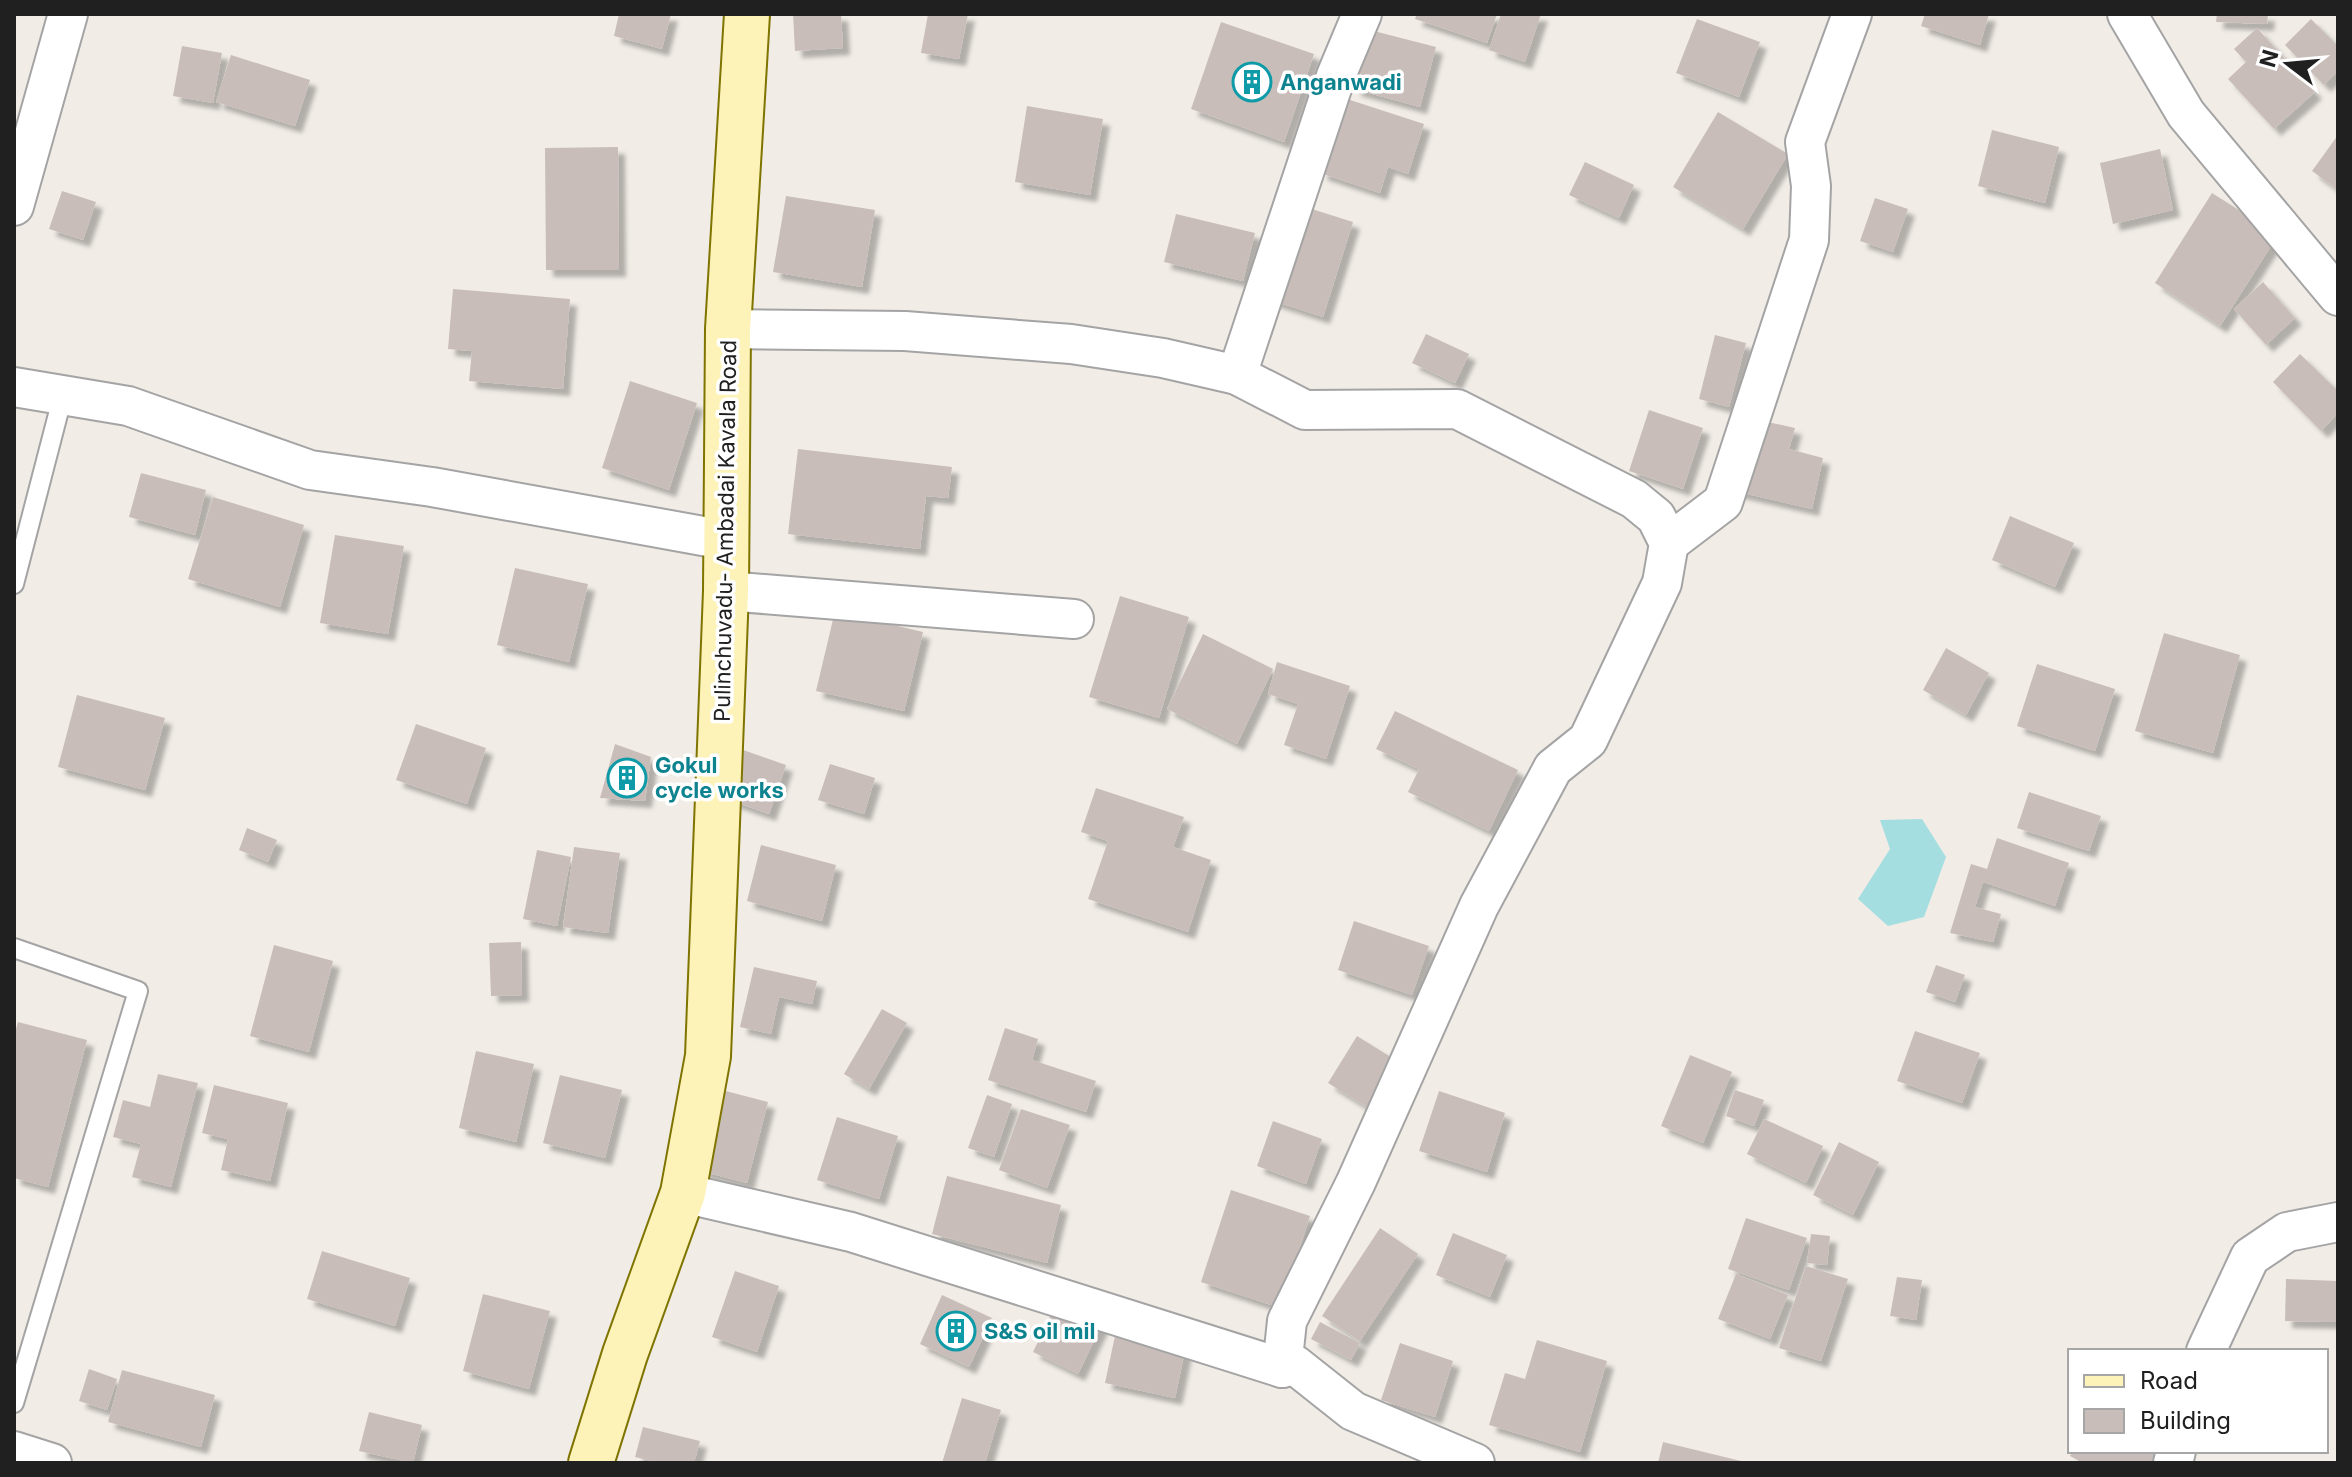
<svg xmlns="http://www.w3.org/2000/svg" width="2352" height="1477" font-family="Inter,sans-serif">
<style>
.water{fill:#a5dee1}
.building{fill:#c9bdb9;filter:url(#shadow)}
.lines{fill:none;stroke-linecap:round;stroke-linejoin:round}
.lane-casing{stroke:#a4a4a4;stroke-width:22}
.street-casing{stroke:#a4a4a4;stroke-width:42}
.secondary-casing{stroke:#7f7400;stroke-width:48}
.lane{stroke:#fff;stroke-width:18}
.street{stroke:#fff;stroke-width:38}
.secondary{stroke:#fdf3b9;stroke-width:44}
.labels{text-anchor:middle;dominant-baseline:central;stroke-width:7;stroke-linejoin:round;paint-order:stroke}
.culture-label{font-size:22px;font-weight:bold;fill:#0d838f;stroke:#fff;text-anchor:start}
.street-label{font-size:22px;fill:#202020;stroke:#fff}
</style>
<defs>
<filter id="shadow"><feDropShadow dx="7" dy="7" stdDeviation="2" flood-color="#0004"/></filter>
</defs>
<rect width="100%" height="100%" fill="#f1ece6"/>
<!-- water -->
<path class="water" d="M1922,819l24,38 -22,60 -36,9 -30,-27 32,-50 -10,-29z"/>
<!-- building -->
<g class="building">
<path d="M619,14h52l-9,35 -48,-13z"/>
<path d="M793,14h48l2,34 -48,3z"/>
<path d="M928,14h40l-9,45 -38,-6z"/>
<path d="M1417,14h80l-10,29 -72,-24z"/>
<path d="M1501,14h40l-16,48 -36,-12z"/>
<path d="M1925,14h64l-9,31 -59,-19z"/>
<path d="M2217,14h51l-1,10 -51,-2z"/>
<path d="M1697,19l63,23 -21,55 -63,-24z"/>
<path d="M2311,19l27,27v25l-14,14 -39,-40z"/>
<path d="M1221,22l93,32 -30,88 -93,-33z"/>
<path d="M2257,28l58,64 -41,37 -46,-50 18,-17 -12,-13z"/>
<path d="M1370,30l66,17 -16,60 -66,-18z"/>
<path d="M182,46l40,7 -9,50 -40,-7z"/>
<path d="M231,55l79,25 -15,46 -79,-24z"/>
<path d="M1344,98l80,26 -16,50 -20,-7 -8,26 -60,-20z"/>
<path d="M1027,106l76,13 -13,76 -75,-13z"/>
<path d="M1718,112l70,42 -45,75 -70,-42z"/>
<path d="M1992,130l67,17 -14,56 -67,-17z"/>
<path d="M2338,135v55l-26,-19z"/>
<path d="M618,147l1,123h-73l-1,-122z"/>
<path d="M2160,149l13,61 -60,14 -13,-61z"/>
<path d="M1585,162l49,23 -15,33 -50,-23z"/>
<path d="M62,191l34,11 -13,38 -34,-11z"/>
<path d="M2212,193l66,42 -58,91 -65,-43z"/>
<path d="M786,196l89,14 -13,77 -89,-15z"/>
<path d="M1875,198l33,11 -15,43 -33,-11z"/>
<path d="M1299,205l54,17 -30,95 -55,-18z"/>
<path d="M1176,214l79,19 -12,48 -79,-19z"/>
<path d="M2263,282l32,36 -29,27 -32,-36z"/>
<path d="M453,289l117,10 -7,90 -94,-8 3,-30 -24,-2z"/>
<path d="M1426,334l43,20 -14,29 -43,-20z"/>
<path d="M1715,335l31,8 -17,64 -30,-8z"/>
<path d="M2300,354l38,37v22l-17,18 -48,-49z"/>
<path d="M630,381l67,22 -28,87 -67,-22z"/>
<path d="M1649,410l54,18 -20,61 -54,-18z"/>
<path d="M1750,418l45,10 -6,21 34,9 -11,51 -78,-18z"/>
<path d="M798,449l154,18 -4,31 -22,-2 -6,53 -132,-15z"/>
<path d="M141,473l65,17 -11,45 -66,-18z"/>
<path d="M213,497l91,28 -24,82 -92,-28z"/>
<path d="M2010,516l64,27 -19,44 -63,-27z"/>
<path d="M335,535l69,11 -16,88 -68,-11z"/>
<path d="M515,568l73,16 -19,78 -72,-17z"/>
<path d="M1120,596l69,21 -30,101 -70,-21z"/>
<path d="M835,611l88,21 -19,79 -88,-20z"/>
<path d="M2164,633l76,22 -27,98 -78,-22z"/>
<path d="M1203,634l70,35 -36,75 -70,-35z"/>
<path d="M1946,648l43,25 -23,42 -43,-25z"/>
<path d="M1277,662l73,24 -24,73 -42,-14 14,-41 -30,-10z"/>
<path d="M2037,664l78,25 -20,62 -78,-25z"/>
<path d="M77,695l88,23 -20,72 -87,-23z"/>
<path d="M1395,711l123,59 -29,61 -81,-39 11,-23 -43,-20z"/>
<path d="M416,724l70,24 -19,56 -71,-24z"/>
<path d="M615,744l36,13 -6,44 -45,-3z"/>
<path d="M743,750l43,15 -17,49 -43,-15z"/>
<path d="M830,764l45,14 -11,36 -46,-14z"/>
<path d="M1096,788l88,29 -11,30 38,13 -23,72 -100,-33 20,-58 -27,-9z"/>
<path d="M2029,792l72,24 -12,35 -72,-23z"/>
<path d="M247,828l30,12 -9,22 -29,-12z"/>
<path d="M1997,838l72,25 -14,43 -72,-24 -8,25 26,7 -8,28 -43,-9 21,-69 16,5z"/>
<path d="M761,845l75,20 -14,56 -75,-20z"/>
<path d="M574,847l46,6 -12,80 -45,-6z"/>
<path d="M537,850l34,7 -14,69 -34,-7z"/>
<path d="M1354,921l75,25 -17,49 -74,-25z"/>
<path d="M521,942l1,53 -31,1 -2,-53z"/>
<path d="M274,945l59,16 -24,91 -59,-16z"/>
<path d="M1936,965l29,10 -10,27 -29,-10z"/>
<path d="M754,967l63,14 -5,23 -33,-7 -8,37 -31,-7z"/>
<path d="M882,1009l25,14 -38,66 -25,-15z"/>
<path d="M18,1022l69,18 -39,147 -34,-9v-142z"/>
<path d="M1005,1028l33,11 -6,21 64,21 -10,31 -98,-32z"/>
<path d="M1915,1031l65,22 -18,50 -65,-22z"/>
<path d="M1357,1036l50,31 -29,47 -50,-31z"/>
<path d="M476,1051l58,13 -18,78 -57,-14z"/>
<path d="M1690,1055l42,17 -29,71 -42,-17z"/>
<path d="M158,1074l40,9 -27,104 -39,-10 9,-33 -28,-7 10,-37 27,7z"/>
<path d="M560,1075l62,15 -17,68 -62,-15z"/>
<path d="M214,1085l74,18 -18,78 -49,-11 7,-31 -26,-6z"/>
<path d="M722,1090l46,12 -21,81 -46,-12z"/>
<path d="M1735,1090l29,10 -10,26 -28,-10z"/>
<path d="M1439,1091l66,22 -18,59 -68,-21z"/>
<path d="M987,1095l25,9 -18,53 -26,-9z"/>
<path d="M1021,1109l49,16 -23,63 -48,-18z"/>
<path d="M837,1117l61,19 -19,63 -62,-19z"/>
<path d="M1764,1119l59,27 -17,37 -59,-29z"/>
<path d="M1273,1121l49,18 -16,45 -49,-18z"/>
<path d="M1839,1142l40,20 -26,53 -40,-20z"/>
<path d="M947,1176l114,29 -14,58 -115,-29z"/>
<path d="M1231,1190l79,26 -30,92 -79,-26z"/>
<path d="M1746,1218l61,20 -18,52 -61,-21z"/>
<path d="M1380,1228l38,26 -58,87 -38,-25z"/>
<path d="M1453,1233l54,22 -17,42 -54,-22z"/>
<path d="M1811,1234l19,2 -3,29 -20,-2z"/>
<path d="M322,1251l88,27 -15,48 -88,-27z"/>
<path d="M1806,1266l42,13 -27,82 -42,-13z"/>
<path d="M735,1271l44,15 -22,66 -45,-15z"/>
<path d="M1736,1274l52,21 -18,44 -52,-20z"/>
<path d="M1897,1277l25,3 -6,40 -26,-4z"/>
<path d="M2286,1279l52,2v41l-53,-1z"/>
<path d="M483,1294l67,17 -21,78 -66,-18z"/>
<path d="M942,1295l50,23 -23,49 -49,-23z"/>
<path d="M1059,1298l45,22 -26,54 -45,-22z"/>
<path d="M1320,1322l40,21 -9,17 -40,-21z"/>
<path d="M1116,1331l70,15 -11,52 -70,-15z"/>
<path d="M1537,1340l70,21 -27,91 -91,-27 16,-52 20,6z"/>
<path d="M1400,1343l53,18 -18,56 -54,-17z"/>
<path d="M89,1369l28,10 -10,31 -28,-9z"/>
<path d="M122,1370l93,25 -14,52 -93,-25z"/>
<path d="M962,1398l39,12 -16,53h-43z"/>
<path d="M369,1412l53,13 -9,38 -54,-12z"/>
<path d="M643,1427l57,14 -6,22h-34l-25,-6z"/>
<path d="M1663,1442l82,20v1h-87z"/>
<path d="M2073,1451h96l-7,12h-79l-13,-7z"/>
</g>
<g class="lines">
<!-- lane casing -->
<g class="lane-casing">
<g id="lane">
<path d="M14,584l49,-189"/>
<path d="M14,948l124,43 -124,412"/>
</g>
</g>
<!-- street casing -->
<g class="street-casing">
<g id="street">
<path d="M2127,14l59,100 152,182"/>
<path d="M14,206l54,-192"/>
<path d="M728,329l177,2 166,13 92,14 74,17 68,35 152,-1 177,90 22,18 13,26 -7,40 -74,157 -35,28 -74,138 -123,276 -69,139 -5,47 13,-3 58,46 122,52"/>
<path d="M1237,375l99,-299 26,-62"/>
<path d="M14,387l114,19 182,64 122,17 293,53"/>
<path d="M1669,543l54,-41 86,-262 2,-54 -6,-44 47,-128"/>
<path d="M726,591l348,28"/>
<path d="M683,1193l168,39 431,136"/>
<path d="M2206,1351l44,-94 37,-25 51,-10"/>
<path d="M14,1451l38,12"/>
<path d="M2173,1463l3,-12"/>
</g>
</g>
<!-- secondary casing -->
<g class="secondary-casing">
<path id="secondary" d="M591,1463l34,-109 58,-161 25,-137 18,-465 2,-262 19,-315"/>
</g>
<!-- lane -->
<use href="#lane" class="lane"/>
<!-- street -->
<use href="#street" class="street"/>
<!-- secondary -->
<use href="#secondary" class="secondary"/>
</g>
<!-- icons -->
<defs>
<g id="building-ring" transform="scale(2)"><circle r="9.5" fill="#fff" stroke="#0f9aa8" stroke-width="1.5"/><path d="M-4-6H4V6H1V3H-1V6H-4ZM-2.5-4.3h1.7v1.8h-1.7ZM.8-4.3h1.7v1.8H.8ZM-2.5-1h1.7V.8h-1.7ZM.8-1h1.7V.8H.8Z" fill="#0f9aa8"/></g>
</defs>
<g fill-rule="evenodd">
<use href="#building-ring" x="1252" y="82"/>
<use href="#building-ring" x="627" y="778"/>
<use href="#building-ring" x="956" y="1331"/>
</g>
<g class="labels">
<!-- culture labels -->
<g class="culture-label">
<text x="1280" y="82">Anganwadi</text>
<text x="655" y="765">Gokul<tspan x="655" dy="25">cycle works</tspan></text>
<text x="984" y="1331">S&amp;S oil mil</text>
</g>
<!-- street labels -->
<g class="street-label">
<text transform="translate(725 531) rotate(-89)">Pulinchuvadu- Ambadai Kavala Road</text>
</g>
</g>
<!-- border -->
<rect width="2352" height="1477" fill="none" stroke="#202020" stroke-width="32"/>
<!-- legend -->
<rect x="2068" y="1349" width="260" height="104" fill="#ffffff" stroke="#a6a6a6" stroke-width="2"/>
<rect x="2084" y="1375" width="40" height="12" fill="#fdf3b9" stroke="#a6a6a6" stroke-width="2"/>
<text x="2140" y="1389" font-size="24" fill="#202020">Road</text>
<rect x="2084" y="1409" width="40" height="24" fill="#c9bdb9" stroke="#a6a6a6" stroke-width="2"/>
<text x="2140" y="1429" font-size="24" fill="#202020">Building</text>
<!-- north arrow -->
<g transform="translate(2288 64) rotate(286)" stroke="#ffffff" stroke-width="6" paint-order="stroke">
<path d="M0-6L14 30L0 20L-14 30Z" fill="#202020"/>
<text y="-12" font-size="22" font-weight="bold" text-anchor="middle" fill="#202020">N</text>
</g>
</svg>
